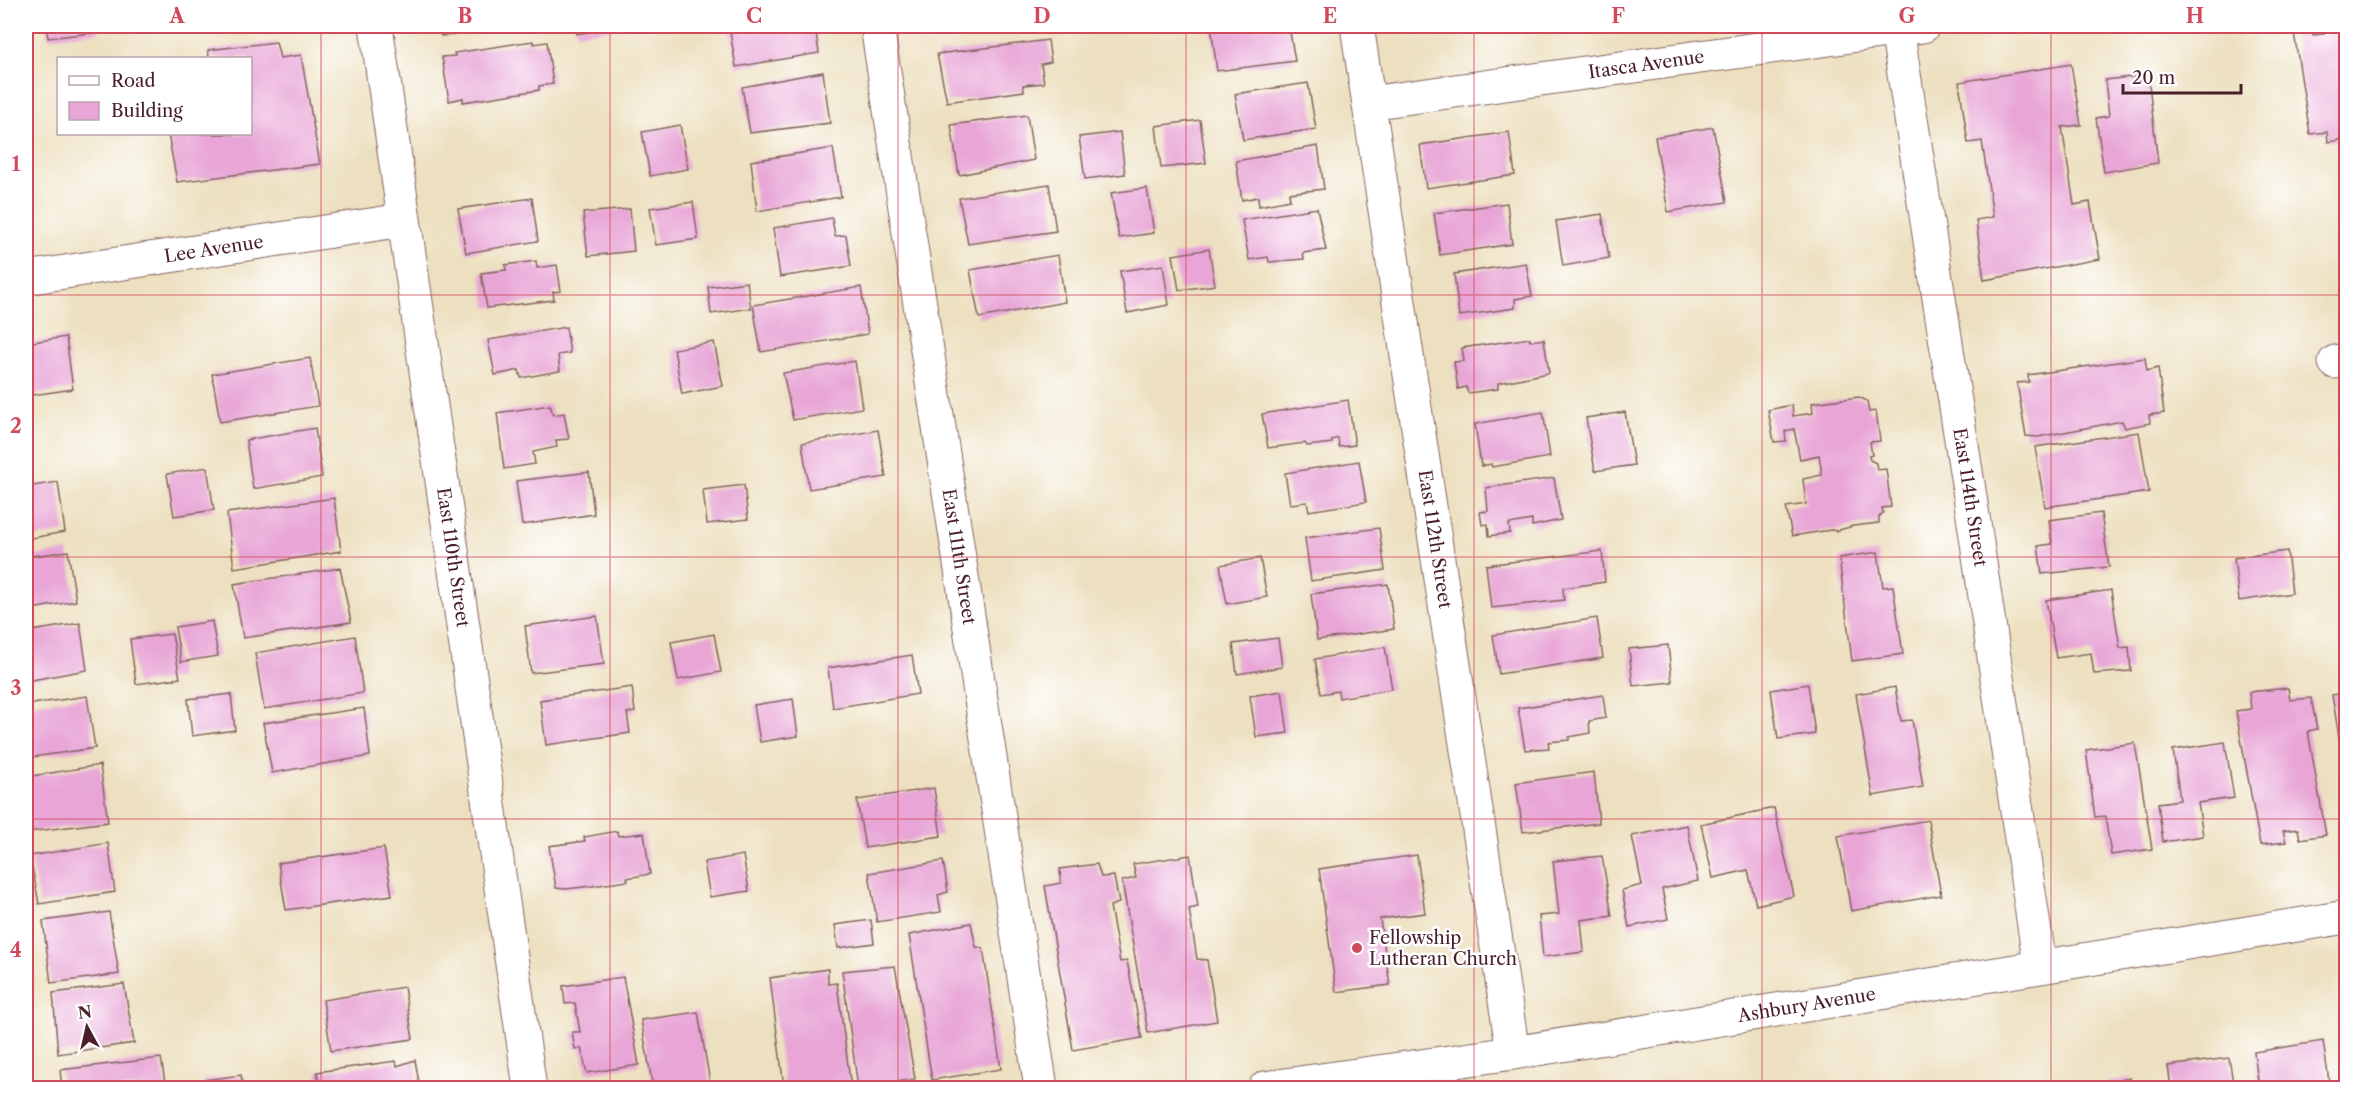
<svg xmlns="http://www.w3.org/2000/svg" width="2372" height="1114" font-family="'Libre Caslon Text',serif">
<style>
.building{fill:#e8a5d6}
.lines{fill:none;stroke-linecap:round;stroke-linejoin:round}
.street-casing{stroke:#83635f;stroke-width:35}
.secondary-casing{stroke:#83635f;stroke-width:35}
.street{stroke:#fff;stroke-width:33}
.secondary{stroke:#fff;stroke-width:33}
.grid{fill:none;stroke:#d1495b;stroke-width:1.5;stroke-opacity:0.55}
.poi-dot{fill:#d1495b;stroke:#fff;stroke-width:2}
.labels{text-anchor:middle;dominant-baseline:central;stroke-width:5;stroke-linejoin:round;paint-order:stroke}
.street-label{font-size:18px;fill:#4a1f2b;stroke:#fff}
.poi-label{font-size:18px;fill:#4a1f2b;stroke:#fff;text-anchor:start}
.neatline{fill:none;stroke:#d1495b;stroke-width:2}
.grid-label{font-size:20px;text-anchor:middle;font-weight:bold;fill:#d1495b}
</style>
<rect width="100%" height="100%" fill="#fff"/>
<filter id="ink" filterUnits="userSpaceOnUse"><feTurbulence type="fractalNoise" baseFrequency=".0167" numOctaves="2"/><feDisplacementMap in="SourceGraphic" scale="12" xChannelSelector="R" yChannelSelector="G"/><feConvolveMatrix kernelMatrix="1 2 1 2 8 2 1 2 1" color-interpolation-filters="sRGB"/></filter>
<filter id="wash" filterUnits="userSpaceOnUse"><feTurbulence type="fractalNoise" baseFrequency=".008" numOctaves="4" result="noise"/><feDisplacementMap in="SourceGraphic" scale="24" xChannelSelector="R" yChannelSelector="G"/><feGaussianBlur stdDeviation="1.35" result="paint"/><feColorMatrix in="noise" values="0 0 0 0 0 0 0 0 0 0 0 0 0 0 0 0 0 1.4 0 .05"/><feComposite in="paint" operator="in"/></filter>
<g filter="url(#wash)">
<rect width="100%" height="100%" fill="#ede0c0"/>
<g id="blocks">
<!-- building -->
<g class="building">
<path d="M46,26h52l1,6 -51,6z"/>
<path d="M440,26h34v1l-15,2 -1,5 -17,2z"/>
<path d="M475,26h22v1l-21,3z"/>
<path d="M575,26h46v1l-44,7z"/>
<path d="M729,26h86l4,27 -83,14z"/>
<path d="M949,26h45v1l-43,7z"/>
<path d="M1091,26h34v1l-34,4z"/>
<path d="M1211,26h78l6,35 -78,10z"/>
<path d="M1411,26h38v1l-37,5z"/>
<path d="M2293,26h19l1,9 11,-1 -1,-8h23v113l-18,3 -1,-10 -17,2z"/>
<path d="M1048,40l3,22 -10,2 3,19 -21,2 1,6 -77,11 -10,-48z"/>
<path d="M533,41v3l14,-2 6,42 -14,2v4l-76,12v-4l-14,3 -7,-44 13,-1 -1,-3z"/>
<path d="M276,42l4,16 21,-3 19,109 -143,18 -9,-48h82v-76h-41l-1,-8z"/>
<path d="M2071,64l10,61 -19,2 12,78 16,-3 10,57 -116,21 -8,-60 17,-3 -11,-76 -14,2 -9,-61z"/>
<path d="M823,72l7,51 -80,10 -8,-46z"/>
<path d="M2148,75l10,88 -54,9 -8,-54 13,-2 -4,-36z"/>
<path d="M1308,83l8,46 -73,11 -8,-46z"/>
<path d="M1027,115l7,45 -75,15 -8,-50z"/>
<path d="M1200,120l6,43 -45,5 -5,-42z"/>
<path d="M680,125l8,44 -38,7 -8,-44z"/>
<path d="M1713,127l14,75 -59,10 -13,-75z"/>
<path d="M1120,132l5,42 -40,5 -6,-42z"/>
<path d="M1509,132l6,43 -89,13 -6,-43z"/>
<path d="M1318,146l6,43 -35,4 1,7 -31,6 -1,-9 -16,3 -6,-39z"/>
<path d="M833,148l8,49 -84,14 -6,-50z"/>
<path d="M1049,184l7,47 -88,13 -9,-46z"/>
<path d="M1147,188l7,45 -35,5 -8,-45z"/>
<path d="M532,198l6,43 -72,12 -8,-44z"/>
<path d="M693,202l5,37 -42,6 -6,-37z"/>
<path d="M1507,203l5,41 -72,11 -6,-42z"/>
<path d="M1317,208l9,42 -23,3 1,6 -35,3 -1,-5 -19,3 -7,-40z"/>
<path d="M630,209l4,42 -46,5 -5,-43z"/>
<path d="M1602,214l7,44 -46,8 -7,-45z"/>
<path d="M832,218l3,18 11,-1 5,31 -71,11 -7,-49z"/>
<path d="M1209,249l6,36 -36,5 -6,-35z"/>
<path d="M1058,255l7,47 -86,16 -9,-48z"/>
<path d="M536,261l1,7 20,-3 4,26 -8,1 1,8 -67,8 -6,-35 25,-3 -1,-5z"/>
<path d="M1526,263l6,33 -17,3v9l-56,8 -5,-42z"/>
<path d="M1163,265l6,40 -42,8 -7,-42z"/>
<path d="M747,282l4,26 -40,6 -3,-27z"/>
<path d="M861,287l7,47 -107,18 -8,-47z"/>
<path d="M566,327l4,26 -12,2 2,16 -39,7 -2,-8 -24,5 -7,-35z"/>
<path d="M66,337l7,52 -47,7v-53z"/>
<path d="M1530,338v3l14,-2 5,34 -51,10v6l-30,4 -2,-6 -8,2 -4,-27 10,-1 -2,-13z"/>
<path d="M714,342l9,44 -41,8 -8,-45z"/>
<path d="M310,358l8,48 -98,16 -8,-48z"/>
<path d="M2145,358l2,13 11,-3 6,45 -15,2 1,8 -25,5 -3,-7 -84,16 -12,-1 -9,-53 12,-1 -1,-7z"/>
<path d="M855,361l7,47 -69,12 -10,-47z"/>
<path d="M1859,397l8,4 2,11 7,-1 4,30 -10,1 2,13 -3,1 1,4 6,3 1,7 9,-1 5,38 -9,1 1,5 -4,4v6l-26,3 -17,5 -5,-1 -39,6 -6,-29 20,-3 -3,-25 19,-4 -3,-20 -19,4 -6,-30 -9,2 1,10 -12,1 -6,-32 24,-5 1,11 20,-3 -1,-10z"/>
<path d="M1348,400l7,45 -16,2 -1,-9 -6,2v3l-25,3 -2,-3 -37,5 -6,-34z"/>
<path d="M550,405l3,10 11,-2 5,26 -13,1 1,7 -24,5 2,12 -31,5 -7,-56z"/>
<path d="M1543,412l7,45 -58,10 -1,-3 -10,2 -6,-42z"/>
<path d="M1625,412l9,53 -39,6 -9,-53z"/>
<path d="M315,428l7,49 -69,12 -7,-49z"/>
<path d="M878,430l8,47 -77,12 -7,-46z"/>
<path d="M2139,432l10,60 -104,15 -10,-60z"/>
<path d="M1359,461l7,41 -57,9 -2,-9 -17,2 -5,-31z"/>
<path d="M207,467l7,43 -40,6 -7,-42z"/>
<path d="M589,472l5,42 -72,11 -6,-44z"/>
<path d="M1554,478l7,42 -29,6v-6l-23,4 1,9 -21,3 -1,-12 -6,1 -2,-13 8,-1 -2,-23z"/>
<path d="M58,482l7,50 -39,7v-52z"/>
<path d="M744,485l4,34 -41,5 -4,-34z"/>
<path d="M334,498l7,53 -107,17 -7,-55z"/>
<path d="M2101,513l8,54 -67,7 -4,-28 14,-2 -3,-24z"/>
<path d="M1379,528l6,42 -74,11 -6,-43z"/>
<path d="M68,551l8,50 -50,9v-53z"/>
<path d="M1602,551l3,31 -42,6 1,12 -73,8 -5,-43z"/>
<path d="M2287,551l5,42 -53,8 -5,-43z"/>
<path d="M1878,552l5,35 10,-1 10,68 -51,7 -13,-103z"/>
<path d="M1260,558l7,39 -40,7 -7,-39z"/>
<path d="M340,568l11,54 -108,16 -9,-54z"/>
<path d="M1388,584l6,45 -77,11 -6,-46z"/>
<path d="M2111,590l9,58 9,-1 2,24 -37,3 -3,-21 -35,5 -10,-58z"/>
<path d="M597,616l7,48 -73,9 -6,-47z"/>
<path d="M1597,618l6,40 -104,16 -6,-39z"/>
<path d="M212,621l6,35 -37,6 -6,-35z"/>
<path d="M80,623l7,47 -61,11v-49z"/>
<path d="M172,634l8,44 -44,6 -6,-45z"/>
<path d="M714,634l7,38 -43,8 -7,-38z"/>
<path d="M355,636l8,57 -99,16 -9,-56z"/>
<path d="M1278,638l4,29 -45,7 -4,-30z"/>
<path d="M1668,645l4,37 -39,4 -4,-37z"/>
<path d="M1385,647l7,42 -53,9 -1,-7 -17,3 -6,-35z"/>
<path d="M912,655l6,39 -85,14 -5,-40z"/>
<path d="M1808,684l7,50 -37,5 -7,-49z"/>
<path d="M632,687l3,25 -8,1 3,20 -84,12 -6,-45z"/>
<path d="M1895,687l6,34 11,-1 11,67 -50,9 -17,-102z"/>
<path d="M2288,688l2,12 21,-2 6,31 -9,2 18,104 -26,4 -2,-10 -15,2 3,11 -26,3 -24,-134 15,-2 -2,-17z"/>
<path d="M1282,691l6,42 -32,4 -6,-41z"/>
<path d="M2346,692v80h-1l-13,-77z"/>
<path d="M231,694l4,36 -43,6 -4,-37z"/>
<path d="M1603,695l3,23 -17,3 1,12 -21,4v3l-21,2 1,6 -24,2 -7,-42z"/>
<path d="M87,696l8,52 -69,10v-53z"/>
<path d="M793,699l5,37 -38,6 -6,-37z"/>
<path d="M364,708l6,48 -98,17 -9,-50z"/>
<path d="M2225,742l9,56 -36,5 5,33 -40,6 -5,-39 22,-3 -7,-50z"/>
<path d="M2135,743l17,106 -41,6 -6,-39 -10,1 -9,-67z"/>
<path d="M100,765l8,57 -80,10 -2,-17v-38z"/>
<path d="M1594,772l5,51 -76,9 -7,-49z"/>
<path d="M934,788l7,48 -76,12 -8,-48z"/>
<path d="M1774,808l20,88 -38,9 -8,-35 -35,8 -12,-54z"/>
<path d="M1928,820l13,75 -90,16 -13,-75z"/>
<path d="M1687,825l11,56 -36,8 6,30 -39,8 -7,-37 20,-5 -10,-49z"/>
<path d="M617,831l1,5 26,-3 6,41 -23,4 1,3 -36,5 -26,3 -10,-1 -7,-42 36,-5 -1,-4z"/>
<path d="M108,843l7,49 -76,12 -9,-48z"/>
<path d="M384,848l8,47 -106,15 -8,-47z"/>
<path d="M743,855l6,36 -39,6 -6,-35z"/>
<path d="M1190,855l8,52 -9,2 8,50 10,1 10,61 -69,12 -26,-152 14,-3 -3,-14z"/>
<path d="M1417,855l8,58 -45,6 10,66 -54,7 -17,-123z"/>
<path d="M1602,856l10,60 -31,4 3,32 -41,5 -4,-41 20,-2 -6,-53z"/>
<path d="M943,861l5,31 -10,3 3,17 -64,10 -8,-49z"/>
<path d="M1097,864l4,13 13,-1 5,27 -9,3 10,56 7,-1 15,77 -69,12 -28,-164 16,-3 -1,-14z"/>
<path d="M109,912l10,62 -68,9 -8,-62z"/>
<path d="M871,920l3,23 -36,5 -3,-23z"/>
<path d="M971,923l5,24 7,1 18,121 -69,11 -23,-145z"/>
<path d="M895,966l20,113 -57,9 -16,-117z"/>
<path d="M828,969v15l9,-1 14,105h-67l-14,-110z"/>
<path d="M623,977l16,88 -52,8 -6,-25 -6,1 -3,-17h8l-5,-29 -10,1 -2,-18z"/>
<path d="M124,984l10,59 -76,11 -5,-61z"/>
<path d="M404,987l9,52 -82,12 -8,-51z"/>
<path d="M698,1012l13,76h-58l-12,-68z"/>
<path d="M2323,1041l7,47h-71l-5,-36z"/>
<path d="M161,1058l5,30h-104l-2,-18z"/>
<path d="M2229,1058l5,30h-63l-3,-22z"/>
<path d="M415,1060l5,28h-100l-3,-16 79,-11 1,5z"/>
<path d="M241,1075l2,13h-38l-1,-8z"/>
<path d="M2130,1078l4,10h-26v-6z"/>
</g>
</g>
</g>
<g filter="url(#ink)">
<use href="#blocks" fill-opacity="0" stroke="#83635f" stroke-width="1.5"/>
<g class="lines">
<!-- street casing -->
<g class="street-casing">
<g id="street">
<path id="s1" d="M376,26l154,1062"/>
<path id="s2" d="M877,26l164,1062"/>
<path id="s3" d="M1357,26l156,1027"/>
<path id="s4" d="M1897,29l76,487 67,450"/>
<path id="s5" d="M1369,103l554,-77"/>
<path id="s6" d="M26,278l377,-58"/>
<path d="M2335,362l11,-2"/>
</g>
</g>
<!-- secondary casing -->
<g class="secondary-casing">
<g id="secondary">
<path id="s7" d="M1265,1088l248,-35 833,-136"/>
</g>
</g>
<!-- street -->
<use href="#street" class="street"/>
<!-- secondary -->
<use href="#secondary" class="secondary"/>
</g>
</g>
<!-- grid -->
<path class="grid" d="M321,26v1062M610,26v1062M898,26v1062M1186,26v1062M1474,26v1062M1762,26v1062M2051,26v1062M26,295h2320M26,557h2320M26,819h2320"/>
<!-- markers -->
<circle class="poi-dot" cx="1357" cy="948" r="6"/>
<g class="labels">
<!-- street labels -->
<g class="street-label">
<text stroke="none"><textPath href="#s5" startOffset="280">Itasca Avenue</textPath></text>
<text stroke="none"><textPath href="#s6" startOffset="190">Lee Avenue</textPath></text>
<text stroke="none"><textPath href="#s4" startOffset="474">East 114th Street</textPath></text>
<text stroke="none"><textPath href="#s3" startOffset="519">East 112th Street</textPath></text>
<text stroke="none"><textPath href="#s1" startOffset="537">East 110th Street</textPath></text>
<text stroke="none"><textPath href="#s2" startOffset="537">East 111th Street</textPath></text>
<text stroke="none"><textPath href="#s7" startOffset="548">Ashbury Avenue</textPath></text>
</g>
<!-- poi labels -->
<g class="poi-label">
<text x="1369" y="938">Fellowship<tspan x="1369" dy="21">Lutheran Church</tspan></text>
</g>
</g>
<!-- margin -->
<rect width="2372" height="1114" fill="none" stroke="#fff" stroke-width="66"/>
<!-- legend -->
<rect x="57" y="57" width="195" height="78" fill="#ffffff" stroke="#b7a5aa" stroke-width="1.5"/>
<rect x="69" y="76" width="30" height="9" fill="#ffffff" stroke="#b7a5aa" stroke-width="1.5"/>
<text x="111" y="87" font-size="18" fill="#4a1f2b">Road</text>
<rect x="69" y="102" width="30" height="18" fill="#e8a5d6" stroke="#b7a5aa" stroke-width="1.5"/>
<text x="111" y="117" font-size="18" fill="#4a1f2b">Building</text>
<!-- north arrow -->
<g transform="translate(87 1027) rotate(352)" stroke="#ffffff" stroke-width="4.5" paint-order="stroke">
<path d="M0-4.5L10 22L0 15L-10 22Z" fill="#4a1f2b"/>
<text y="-9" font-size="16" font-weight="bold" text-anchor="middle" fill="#4a1f2b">N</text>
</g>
<!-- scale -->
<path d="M2123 84v9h118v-9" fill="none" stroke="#4a1f2b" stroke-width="3"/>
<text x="2132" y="84" font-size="18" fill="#4a1f2b" stroke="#ffffff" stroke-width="4.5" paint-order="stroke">20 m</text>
<rect x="33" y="33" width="2306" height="1048" class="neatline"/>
<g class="grid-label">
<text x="177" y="23">A</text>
<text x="465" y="23">B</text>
<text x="754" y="23">C</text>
<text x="1042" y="23">D</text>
<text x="1330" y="23">E</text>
<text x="1618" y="23">F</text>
<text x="1907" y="23">G</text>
<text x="2195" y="23">H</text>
<text x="16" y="171">1</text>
<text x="16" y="433">2</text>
<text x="16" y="695">3</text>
<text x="16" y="957">4</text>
</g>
</svg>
